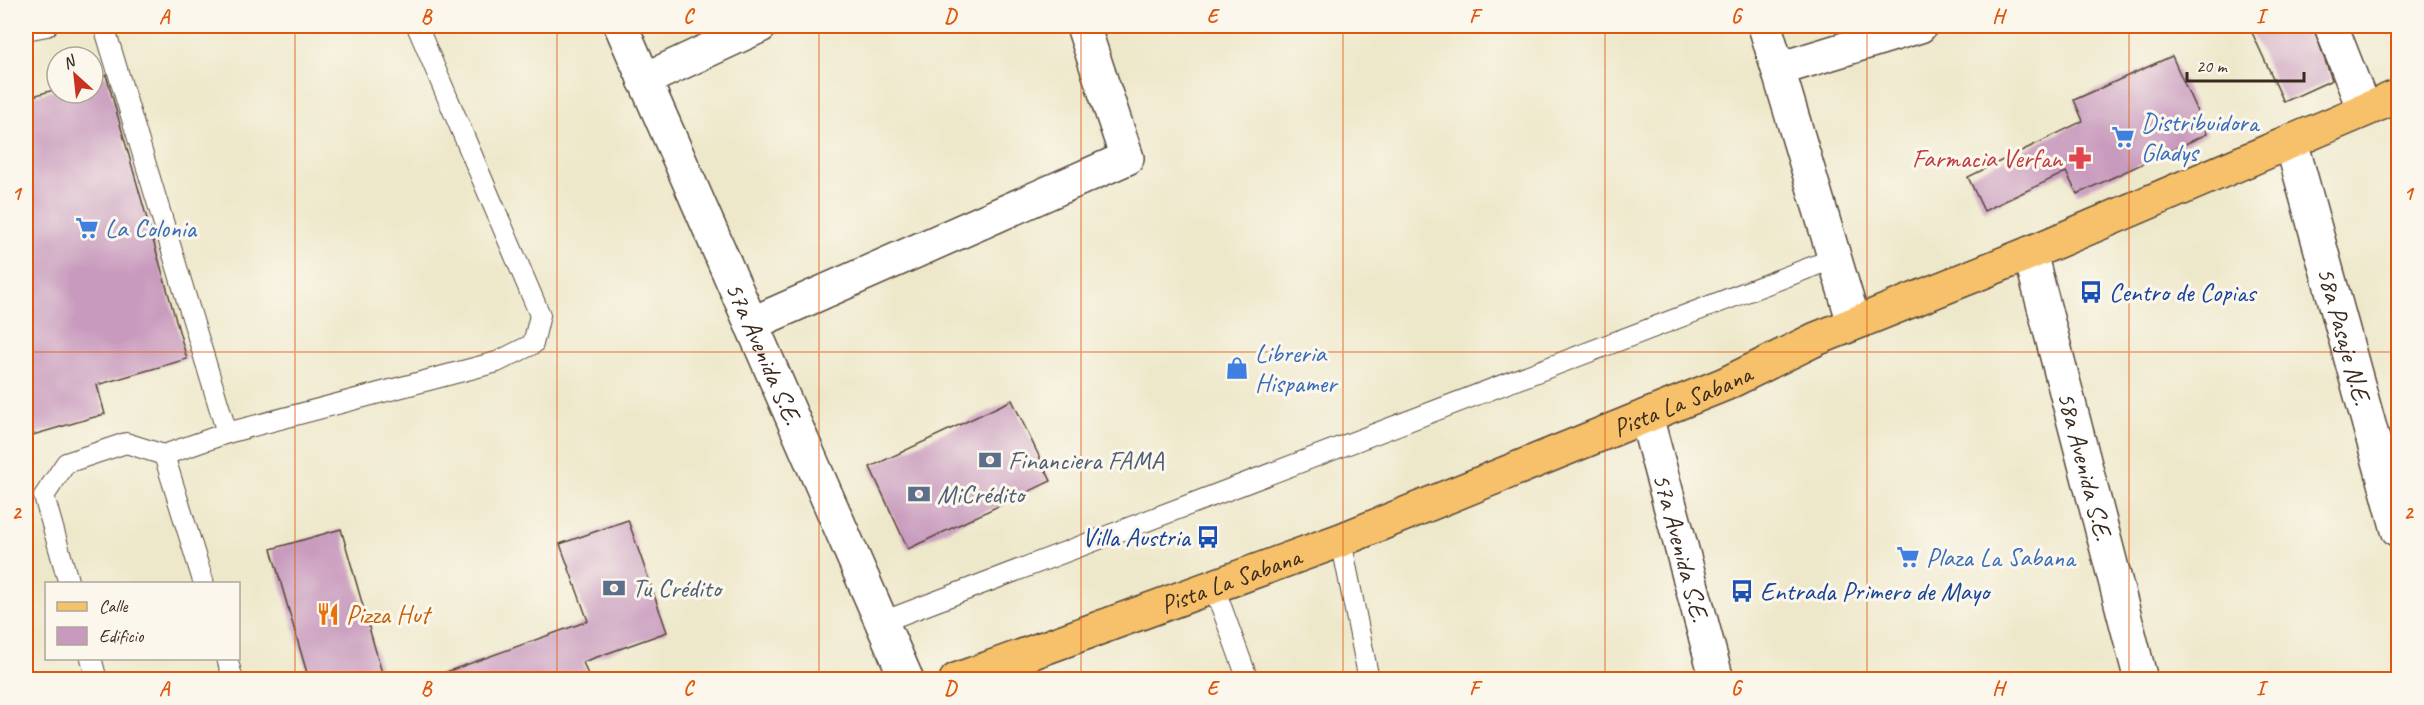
<svg xmlns="http://www.w3.org/2000/svg" width="2424" height="705" font-family="Caveat,sans-serif">
<style>
.building{fill:#c89abd}
.lines{fill:none;stroke-linecap:round;stroke-linejoin:round}
.lane-casing{stroke:#564638;stroke-width:22}
.street-casing{stroke:#564638;stroke-width:36}
.primary-casing{stroke:#564638;stroke-width:36}
.lane{stroke:#fff;stroke-width:20}
.street{stroke:#fff;stroke-width:33}
.primary{stroke:#f6c16b;stroke-width:33}
.grid{fill:none;stroke:#df570d;stroke-width:1.5;stroke-opacity:0.55}
.labels{text-anchor:middle;dominant-baseline:central;stroke-width:6;stroke-linejoin:round;paint-order:stroke}
.shop-label{font-size:26px;fill:#366cbe;stroke:#fbf7ec;text-anchor:start}
.health-label{font-size:26px;fill:#be3a42;stroke:#fbf7ec;text-anchor:end}
.transit-label{font-size:26px;fill:#164399;stroke:#fbf7ec;text-anchor:start}
.street-label{font-size:26px;fill:#3b2a1e;stroke:#fbf7ec}
.service-label{font-size:26px;fill:#4e5e75;stroke:#fbf7ec;text-anchor:start}
.food-label{font-size:26px;fill:#c56008;stroke:#fbf7ec;text-anchor:start}
.neatline{fill:none;stroke:#df570d;stroke-width:2}
.grid-label{font-size:20px;text-anchor:middle;font-weight:bold;fill:#df570d}
</style>
<rect width="100%" height="100%" fill="#fbf7ec"/>
<filter id="ink" filterUnits="userSpaceOnUse"><feTurbulence type="fractalNoise" baseFrequency=".0167" numOctaves="2"/><feDisplacementMap in="SourceGraphic" scale="12" xChannelSelector="R" yChannelSelector="G"/><feConvolveMatrix kernelMatrix="1 2 1 2 8 2 1 2 1" color-interpolation-filters="sRGB"/></filter>
<filter id="wash" filterUnits="userSpaceOnUse"><feTurbulence type="fractalNoise" baseFrequency=".008" numOctaves="4" result="noise"/><feDisplacementMap in="SourceGraphic" scale="24" xChannelSelector="R" yChannelSelector="G"/><feGaussianBlur stdDeviation="1.35" result="paint"/><feColorMatrix in="noise" values="0 0 0 0 0 0 0 0 0 0 0 0 0 0 0 0 0 1.4 0 .05"/><feComposite in="paint" operator="in"/></filter>
<g filter="url(#wash)">
<rect width="100%" height="100%" fill="#eee8cb"/>
<g id="blocks">
<!-- building -->
<g class="building">
<path d="M2249,26h64l19,54 -48,22z"/>
<path d="M2172,56l35,78 -130,60 -11,-22 -82,39 -16,-34 115,-56 -9,-21z"/>
<path d="M106,75l81,284 -90,26 8,29 -79,23v-339l31,-9v4h36v-14z"/>
<path d="M1012,400l39,81 -143,68 -38,-82z"/>
<path d="M628,520l39,112 -84,30 7,18h-155v-4l153,-55 -28,-77z"/>
<path d="M341,529l43,151h-75l-38,-131z"/>
</g>
</g>
</g>
<g filter="url(#ink)">
<use href="#blocks" fill-opacity="0" stroke="#564638" stroke-width="1.5"/>
<g class="lines">
<!-- lane casing -->
<g class="lane-casing">
<g id="lane">
<path d="M104,26l123,407"/>
<path d="M26,30l21,-4"/>
<path d="M164,455l40,129"/>
<path d="M1341,540l28,140"/>
<path d="M69,584l-25,-88 22,-33 60,-20 38,12 63,-22 270,-71 36,-18 7,-29 -123,-289"/>
<path d="M1214,587l34,93"/>
<path d="M882,622l953,-364"/>
<path d="M91,658l6,22"/>
<path d="M227,658l6,22"/>
</g>
</g>
<!-- street casing -->
<g class="street-casing">
<g id="street">
<path id="s1" d="M621,26l286,654"/>
<path d="M1765,26l89,297"/>
<path d="M2331,26l33,84"/>
<path d="M1779,69l141,-43"/>
<path d="M644,80l116,-54"/>
<path id="s2" d="M2291,141l107,389"/>
<path id="s3" d="M2030,253l111,427"/>
<path d="M751,324l376,-166 -44,-132"/>
<path id="s4" d="M1646,416l71,264"/>
</g>
</g>
<!-- primary casing -->
<g class="primary-casing">
<g id="primary">
<path id="s5" d="M956,680l385,-140 305,-124 79,-32 91,-45 214,-86 368,-157"/>
</g>
</g>
<!-- lane -->
<use href="#lane" class="lane"/>
<!-- street -->
<use href="#street" class="street"/>
<!-- primary -->
<use href="#primary" class="primary"/>
</g>
</g>
<!-- grid -->
<path class="grid" d="M295,26v654M557,26v654M819,26v654M1081,26v654M1343,26v654M1605,26v654M1867,26v654M2129,26v654M26,352h2372"/>
<!-- icons -->
<defs>
<g id="supermarket-bare" transform="scale(1.8)"><path d="M-6-5.5h2.5l.6 2H6L4.5 2H-2.5L-4.4-4H-6ZM-1.5 3.2a1.3 1.3 0 1 0 .1 0ZM3 3.2a1.3 1.3 0 1 0 .1 0Z" fill="#3f7fe0" stroke="#fbf7ec" stroke-width="2.5" paint-order="stroke"/></g>
<g id="pharmacy-bare" transform="scale(1.8)"><path d="M-2-6h4v4h4v4h-4v4h-4v-4h-4v-4h4Z" fill="#e0444e" stroke="#fbf7ec" stroke-width="2.5" paint-order="stroke"/></g>
<g id="bus-bare" transform="scale(1.8)"><path d="M-5-6H5V4H4V6H2V4H-2V6H-4V4H-5ZM-3.5-4V0h7V-4ZM-3.5 1.2v1.5H-2V1.2ZM2 1.2v1.5H3.5V1.2Z" fill="#1a4fb4" stroke="#fbf7ec" stroke-width="2.5" paint-order="stroke"/></g>
<g id="shop-bare" transform="scale(1.8)"><path d="M-5-2.5h2.3a2.7 3.5 0 0 1 5.4 0H5L5.5 6h-11ZM-1.5-2.5h3a1.5 2.3 0 0 0-3 0Z" fill="#3f7fe0" stroke="#fbf7ec" stroke-width="2.5" paint-order="stroke"/></g>
<g id="bank-bare" transform="scale(1.8)"><path d="M-6-4H6V4H-6ZM0-2.3a2.3 2.3 0 1 0 0 4.6a2.3 2.3 0 1 0 0-4.6Z" fill="#5c6f8a" stroke="#fbf7ec" stroke-width="2.5" paint-order="stroke"/></g>
<g id="restaurant-bare" transform="scale(1.8)"><path d="M-5-6h1v4h1v-4h1v4h1v-4h1v5L-1.5 .5V6h-2V.5L-5-1ZM5-6V6H3V1.5H1.5Q1.5-4 5-6Z" fill="#e8710a" stroke="#fbf7ec" stroke-width="2.5" paint-order="stroke"/></g>
</defs>
<g fill-rule="evenodd">
<use href="#supermarket-bare" x="2123" y="137"/>
<use href="#pharmacy-bare" x="2080" y="158"/>
<use href="#supermarket-bare" x="87" y="228"/>
<use href="#bus-bare" x="2091" y="292"/>
<use href="#shop-bare" x="1237" y="368"/>
<use href="#bank-bare" x="990" y="460"/>
<use href="#bank-bare" x="919" y="494"/>
<use href="#bus-bare" x="1208" y="537"/>
<use href="#supermarket-bare" x="1908" y="557"/>
<use href="#bank-bare" x="614" y="588"/>
<use href="#bus-bare" x="1742" y="591"/>
<use href="#restaurant-bare" x="328" y="614"/>
</g>
<g class="labels">
<!-- shop labels -->
<g class="shop-label">
<text x="2141" y="122">Distribuidora<tspan x="2141" dy="30">Gladys</tspan></text>
<text x="105" y="228">La Colonia</text>
<text x="1255" y="353">Libreria<tspan x="1255" dy="30">Hispamer</tspan></text>
<text x="1926" y="557">Plaza La Sabana</text>
</g>
<!-- health labels -->
<g class="health-label">
<text x="2062" y="158">Farmacia Verfan</text>
</g>
<!-- transit labels -->
<g class="transit-label">
<text x="2109" y="292">Centro de Copias</text>
<text x="1190" y="537" text-anchor="end">Villa Austria</text>
<text x="1760" y="591">Entrada Primero de Mayo</text>
</g>
<!-- street labels -->
<g class="street-label">
<text stroke="none"><textPath href="#s2" startOffset="202">58a Pasaje N.E.</textPath></text>
<text stroke="none"><textPath href="#s1" startOffset="357">57a Avenida S.E.</textPath></text>
<text stroke="none"><textPath href="#s5" startOffset="778">Pista La Sabana</textPath></text>
<text stroke="none"><textPath href="#s3" startOffset="220">58a Avenida S.E.</textPath></text>
<text stroke="none"><textPath href="#s4" startOffset="136">57a Avenida S.E.</textPath></text>
<text stroke="none"><textPath href="#s5" startOffset="292">Pista La Sabana</textPath></text>
</g>
<!-- service labels -->
<g class="service-label">
<text x="1008" y="460">Financiera FAMA</text>
<text x="937" y="494">MiCrédito</text>
<text x="632" y="588">Tu Crédito</text>
</g>
<!-- food labels -->
<g class="food-label">
<text x="346" y="614">Pizza Hut</text>
</g>
</g>
<!-- margin -->
<rect width="2424" height="705" fill="none" stroke="#fbf7ec" stroke-width="66"/>
<!-- legend -->
<rect x="45" y="582" width="195" height="78" fill="#fbf7ec" stroke="#aea59a" stroke-width="1.5"/>
<rect x="57" y="602" width="30" height="9" fill="#f6c16b" stroke="#aea59a" stroke-width="1.5"/>
<text x="99" y="612" font-size="18" fill="#3b2a1e">Calle</text>
<rect x="57" y="627" width="30" height="18" fill="#c89abd" stroke="#aea59a" stroke-width="1.5"/>
<text x="99" y="642" font-size="18" fill="#3b2a1e">Edificio</text>
<!-- north arrow -->
<g transform="translate(75 75) rotate(333)"><circle r="28" fill="#fbf7ec" stroke="#aea59a" stroke-width="1.5"/>
<path d="M0-4.5L10 22L0 15L-10 22Z" fill="#c8321e"/>
<text y="-9" font-size="16" font-weight="bold" text-anchor="middle" fill="#3b2a1e">N</text>
</g>
<!-- scale -->
<path d="M2187 72v9h117v-9" fill="none" stroke="#3b2a1e" stroke-width="3"/>
<text x="2196" y="72" font-size="18" fill="#3b2a1e" stroke="#fbf7ec" stroke-width="4.5" paint-order="stroke">20 m</text>
<rect x="33" y="33" width="2358" height="639" class="neatline"/>
<g class="grid-label">
<text x="164" y="23">A</text>
<text x="426" y="23">B</text>
<text x="688" y="23">C</text>
<text x="950" y="23">D</text>
<text x="1212" y="23">E</text>
<text x="1474" y="23">F</text>
<text x="1736" y="23">G</text>
<text x="1998" y="23">H</text>
<text x="2260" y="23">I</text>
<text x="16" y="200">1</text>
<text x="2408" y="200">1</text>
<text x="16" y="519">2</text>
<text x="2408" y="519">2</text>
<text x="164" y="695">A</text>
<text x="426" y="695">B</text>
<text x="688" y="695">C</text>
<text x="950" y="695">D</text>
<text x="1212" y="695">E</text>
<text x="1474" y="695">F</text>
<text x="1736" y="695">G</text>
<text x="1998" y="695">H</text>
<text x="2260" y="695">I</text>
</g>
</svg>
